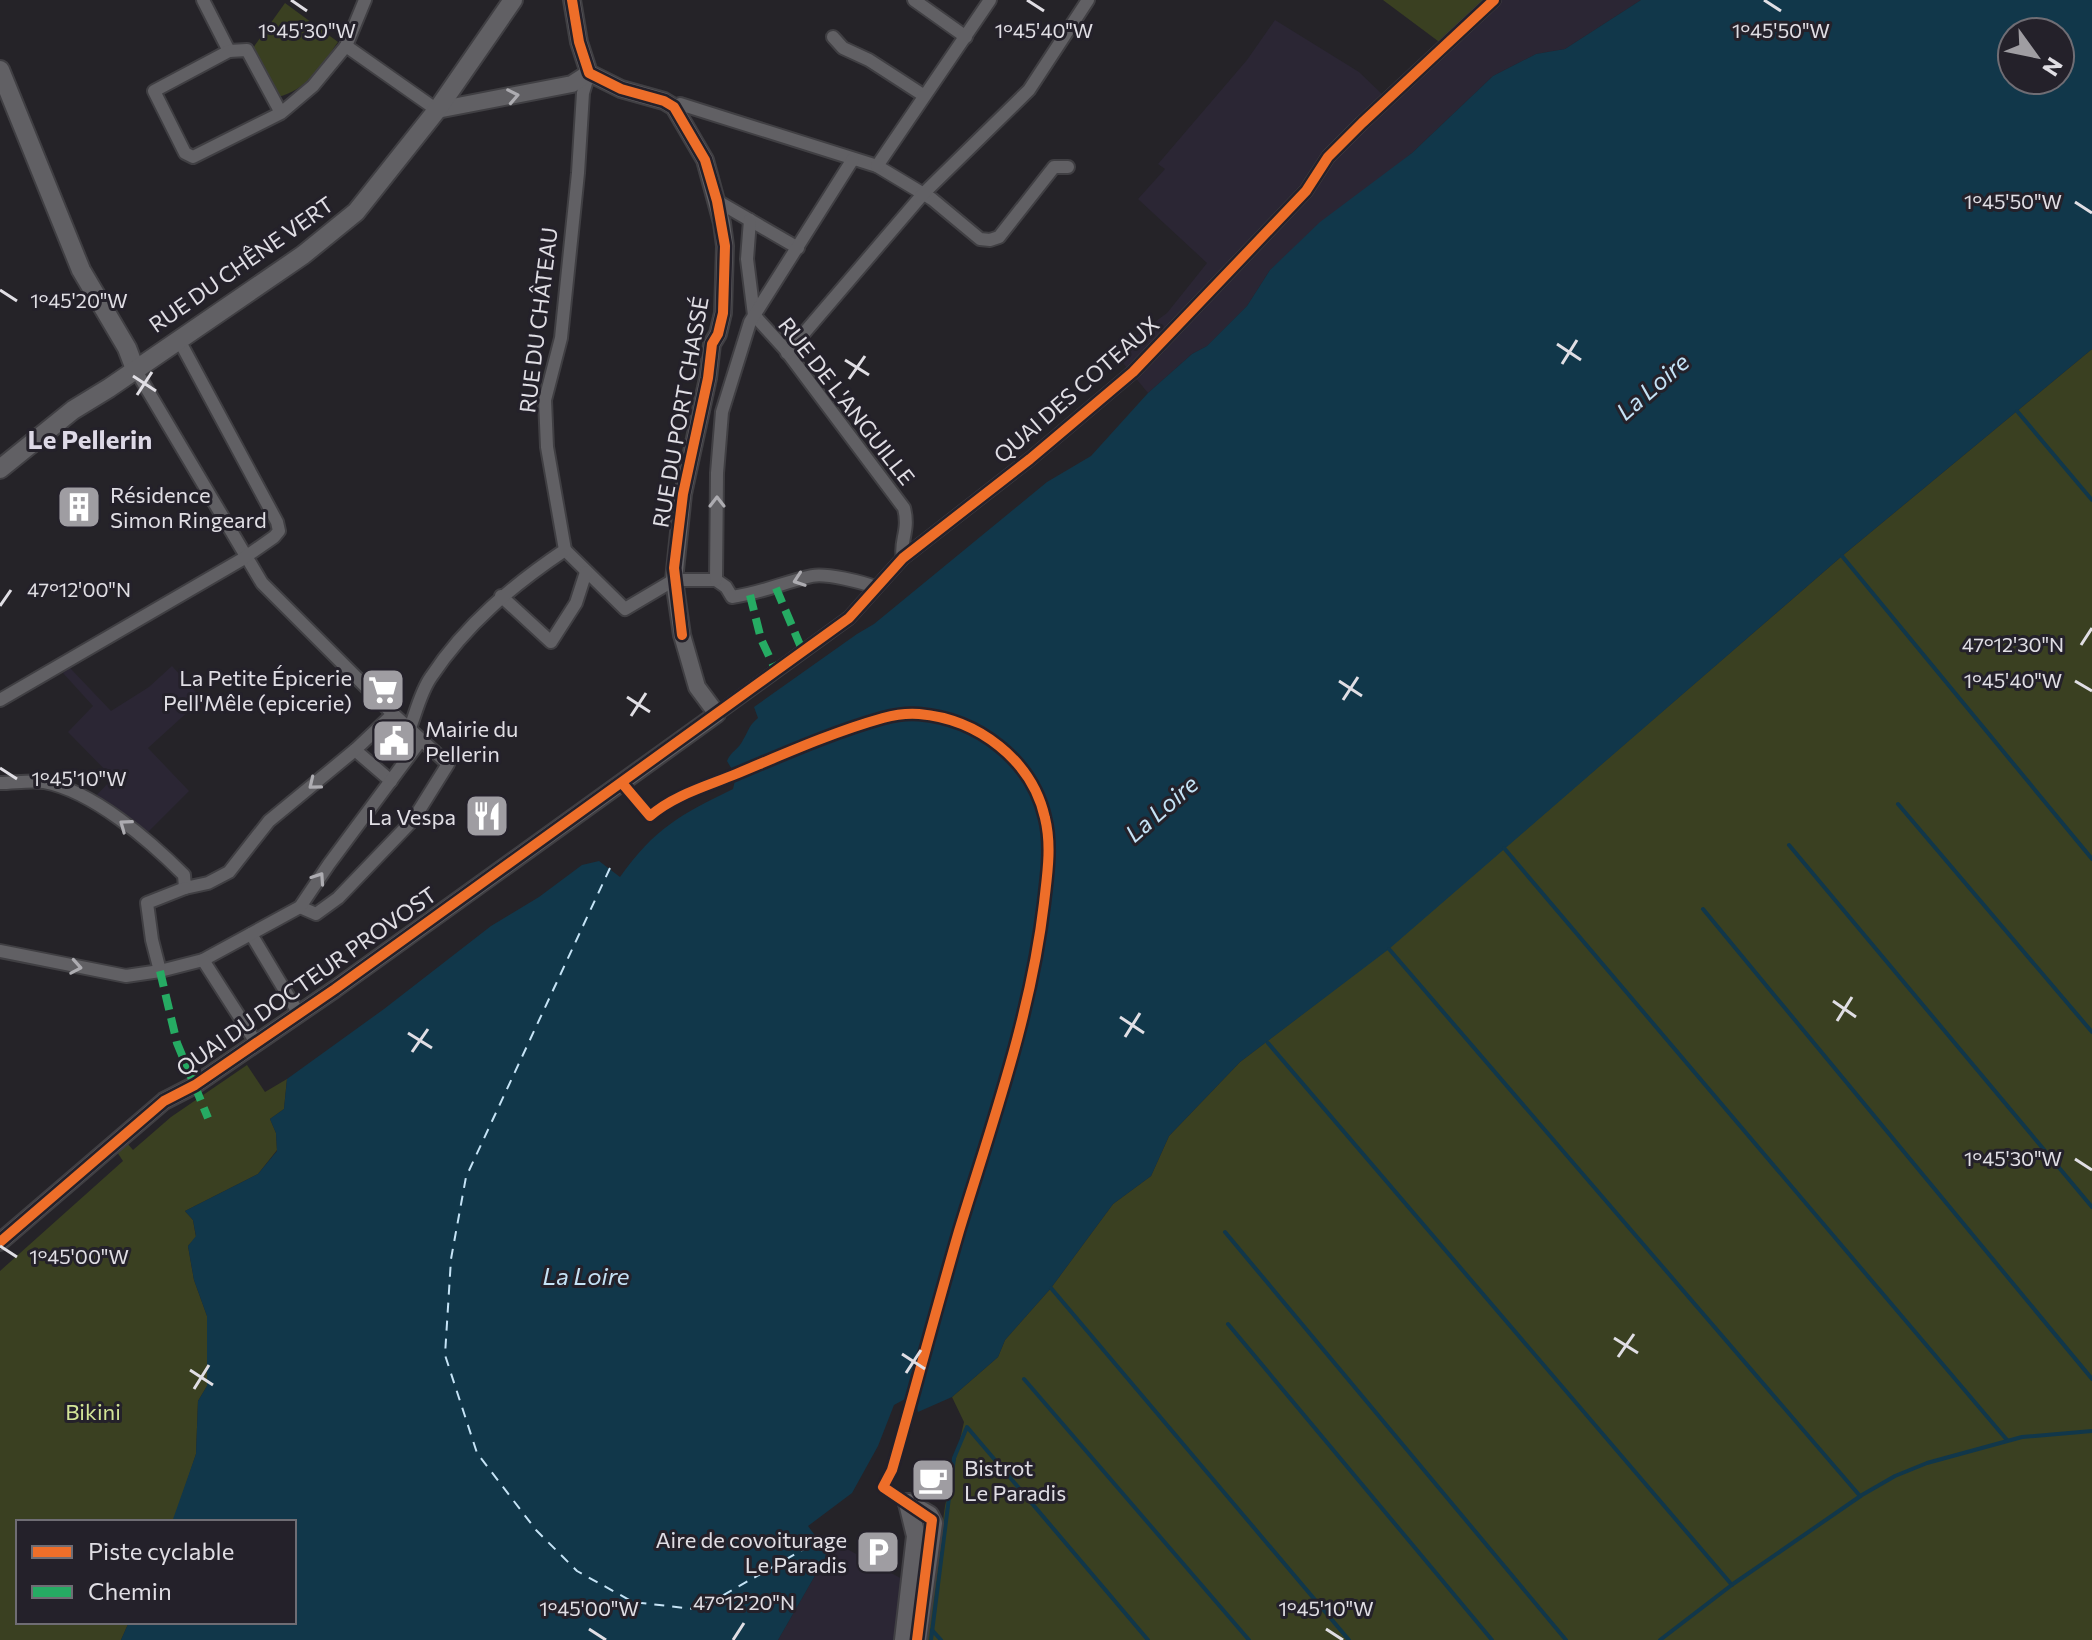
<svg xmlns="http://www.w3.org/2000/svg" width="2092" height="1640" font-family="Commissioner,sans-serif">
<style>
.built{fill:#2b2634}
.green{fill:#3a4021}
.water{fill:#11374a;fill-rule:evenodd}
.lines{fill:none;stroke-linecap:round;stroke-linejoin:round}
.stream{stroke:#11374a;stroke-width:4}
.ferry{stroke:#c5e3f6;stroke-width:2;stroke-dasharray:10 8;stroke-linecap:butt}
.minor-casing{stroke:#403f43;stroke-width:16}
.tertiary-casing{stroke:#403f43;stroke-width:20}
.secondary-casing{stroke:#403f43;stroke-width:22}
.minor{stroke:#616064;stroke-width:12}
.tertiary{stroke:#616064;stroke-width:16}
.secondary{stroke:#616064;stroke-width:18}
.quiet{stroke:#26ab63;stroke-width:8;stroke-dasharray:16 8;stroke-linecap:butt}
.cycleway-casing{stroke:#24212a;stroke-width:15}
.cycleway{stroke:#ee6e29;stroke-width:10}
.oneway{stroke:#adacb1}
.ticks{fill:none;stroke:#e0dee4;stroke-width:3}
.labels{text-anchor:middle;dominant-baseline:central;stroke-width:6;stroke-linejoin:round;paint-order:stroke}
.street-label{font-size:22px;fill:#e0dee4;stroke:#24212a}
.poi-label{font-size:22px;fill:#e0dee4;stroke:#24212a;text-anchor:start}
.park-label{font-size:22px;fill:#d3e597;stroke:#24212a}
.water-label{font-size:24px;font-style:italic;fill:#c5e3f6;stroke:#24212a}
.quarter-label{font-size:26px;font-weight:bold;fill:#ddd9e6;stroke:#24212a}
.ticks-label{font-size:20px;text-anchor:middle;fill:#e0dee4;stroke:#24212a;stroke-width:6;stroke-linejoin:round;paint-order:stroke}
</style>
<rect width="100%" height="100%" fill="#252328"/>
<!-- built -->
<g class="built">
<path d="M1485,0h156l-76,49 -29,5 -43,22 -81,77 -142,117 -23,36 -40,40 -15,8 -44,39 -34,-41 53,-39 40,-50 -69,-64 27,-30 -7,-5 89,-104 28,-40 84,52 24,23 59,-51z"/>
<path d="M172,666l30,33 -54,49 41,43 -43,43 -53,-35 20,-21 -45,-46 25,-26 -30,-33 7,-5 41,43 38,-24z"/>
<path d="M836,1543l68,37 30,4 -8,56h-148l50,-87z"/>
</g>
<!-- green -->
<g class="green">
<path d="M1383,0h102l-43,44z"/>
<path d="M285,3l53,39c-16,23 -31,48 -60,55l-25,-49z"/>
<path d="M2092,349v1291h-1166l19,-134 19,-84 -12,-25 46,-40 7,-17 46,-52 62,-84 38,-28 18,-40 71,-74 149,-114 453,-392z"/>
<path d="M247,1065l18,27 22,-13 -3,30 -14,10 6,14 1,17 -19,24 -73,37 8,9 3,17 -8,9 6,34 13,36v70l-9,15 -2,53 -21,63 -3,5h-154v100h111l-8,18h-121v-369l123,-110 -6,-9 10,-9 6,7 38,-33z"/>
</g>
<!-- water -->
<path class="water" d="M1641,0h451v349l-250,207 -453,393 -149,113 -71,74 -18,40 -38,28 -62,84 -46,52 -7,17 -46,40 -34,15 -4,-18 -20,11 -16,41 -26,47 -44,33 20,27 -50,87h-657l8,-18h165v-100h-122l24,-68 2,-53 9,-15v-70l-13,-36 -6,-34 8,-10 -3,-16 -8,-9 73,-37 19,-23 -1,-18 -6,-14 14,-10 3,-30 97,-70 107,-83 48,-29 43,-32 17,-4 21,16c35,-49 60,-62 113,-88l3,-13 -9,-15c4,-10 12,-12 16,-21 7,-11 4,-12 15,-22l-4,-11 103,-73 17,-10 173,-142 44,-26 57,-63 44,-39 15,-8 40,-40 23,-36 50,-48 92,-69 81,-77 43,-22 29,-5zM2060,32v48h-48v-48z"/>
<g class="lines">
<!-- stream -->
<g class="stream">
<path d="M2017,411l75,89"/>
<path d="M1842,556l250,303"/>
<path d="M1898,804l194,228"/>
<path d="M1789,845l303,362"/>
<path d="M1504,848l503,592"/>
<path d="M1703,909l389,470"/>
<path d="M1389,949l471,547"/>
<path d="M1268,1043l464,542"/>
<path d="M1225,1232l341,408"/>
<path d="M1051,1288l298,352"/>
<path d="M1228,1324l264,316"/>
<path d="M1024,1379l225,261"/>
<path d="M932,1630l9,10"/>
<path d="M931,1640l23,-182 13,-31 181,213"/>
<path d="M1660,1640l73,-56 129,-89 33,-19 32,-13 95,-26 70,-6"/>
</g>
<!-- ferry -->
<g class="ferry">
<path d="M772,759c39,-16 97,-44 138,-45 61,-2 128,47 136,108 9,70 -11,143 -28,210 -31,122 -72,241 -104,362"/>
<path d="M610,868l-144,309 -15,82 -6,96 32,98 59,77 41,41 56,31 61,7 28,-13 82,-47"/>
</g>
<!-- minor casing -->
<g class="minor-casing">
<g id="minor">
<path d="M203,0l26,51"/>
<path d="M914,0l52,37"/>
<path d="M833,37l10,11 26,12 54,35"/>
<path d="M346,46l19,-46"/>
<path d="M674,107l6,-3 197,62 55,33 48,40 10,1 9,-3 55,-70h14"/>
<path d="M281,113l-34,-63 -18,1 -75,40 31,62 8,4 88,-44 32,-27 33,-40 91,64"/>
<path d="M877,166l113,-166"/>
<path d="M717,201l81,47"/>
<path d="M750,220l-3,39 7,56 30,33 120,160c6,23 -5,34 -1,50"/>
<path d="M787,353l136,-159 106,-104 59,-90"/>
<path d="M135,369l127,214 131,131 55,50 -35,56 -75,78 -22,16 -16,-7"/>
<path d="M565,550l60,59 49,-29h42l10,7 6,10c30,-4 52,-15 80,-21 14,-3 50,6 63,11"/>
<path d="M716,580l1,-107 5,-61 28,-90 103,-163"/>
<path d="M501,596l50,46 25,-39 10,-31"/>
<path d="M0,700l241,-140 33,-23 5,-6 -2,-9 -98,-182"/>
<path d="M717,714l132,-96 54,-60 127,-99 103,-87 173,-181 22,-34 34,-34 132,-123"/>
<path d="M410,728c6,-16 11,-37 21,-51 35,-53 82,-92 134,-127l-18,-103 -2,-47 16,-62 17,-165 5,-80 6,-20"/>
<path d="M355,750l36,31"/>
<path d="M0,783c14,0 30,-3 44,-1 49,9 106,59 140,93l1,13 23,-5 21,-11 40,-51 86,-71 38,-36"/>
<path d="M251,934l48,80"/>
<path d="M0,951l126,25 34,-5 43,-11 97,-53 29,-43 92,-124"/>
<path d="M203,960l54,84"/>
<path d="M160,971l-8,-31 -5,-37 38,-15"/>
</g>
</g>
<!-- tertiary casing -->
<g class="tertiary-casing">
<g id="tertiary">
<path d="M572,0l7,42 10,31"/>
<path d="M437,110l135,-26 17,-11"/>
<path d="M0,1242l164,-141 31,-16 140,-96 382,-275 -20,-27 -15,-52 -8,-55 9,-86 25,-116 4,-34 6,-10 5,-21 2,-67 -3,-23 -17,-63 -31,-53 -10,-6 -43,-12 -32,-16"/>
</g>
</g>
<!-- secondary casing -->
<g class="secondary-casing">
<g id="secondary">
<path d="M0,70l81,200 46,78 8,21"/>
<path d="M0,469l73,-59 36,-22 194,-133 53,-43 81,-102 76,-110"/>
<path d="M908,1503l21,12 4,8 -16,117"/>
<path d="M904,1640l12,-104 -8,-33"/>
</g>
</g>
<!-- minor -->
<use href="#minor" class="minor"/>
<!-- tertiary -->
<use href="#tertiary" class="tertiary"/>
<!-- secondary -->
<use href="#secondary" class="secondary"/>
<!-- quiet -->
<g class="quiet">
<path d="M776,588l27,64"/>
<path d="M750,595l11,44 15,32"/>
<path d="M160,971l17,72 31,75"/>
</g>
<!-- cycleway casing -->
<g class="cycleway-casing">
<g id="cycleway">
<path d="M572,0l7,42 10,31 32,16 43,12 10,6 31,53 12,41 8,45 -2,67 -5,21 -6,10 -4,34 -25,116 -9,74 8,67"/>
<path d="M622,783l28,33c24,-21 57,-30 86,-42 48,-20 97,-42 147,-56 11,-3 24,-5 36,-4 59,5 113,46 126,104 7,28 2,58 -1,85 -13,112 -52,220 -85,328 -23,79 -44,159 -67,239l-9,17 49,33 -15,120"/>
<path d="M0,1242l164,-141 31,-16 140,-96 514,-371 54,-60 127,-99 103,-87 173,-181 22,-34 34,-34 132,-123"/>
</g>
</g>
<!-- cycleway -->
<use href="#cycleway" class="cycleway"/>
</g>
<!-- one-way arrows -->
<defs><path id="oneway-chevron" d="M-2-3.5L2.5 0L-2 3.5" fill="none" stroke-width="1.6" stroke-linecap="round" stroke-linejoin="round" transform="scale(2)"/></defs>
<g class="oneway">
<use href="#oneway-chevron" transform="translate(513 96) rotate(-11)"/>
<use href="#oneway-chevron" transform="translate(717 502) rotate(-90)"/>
<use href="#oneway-chevron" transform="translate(799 580) rotate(161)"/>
<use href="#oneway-chevron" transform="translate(314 784) rotate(141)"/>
<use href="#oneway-chevron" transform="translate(125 825) rotate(-144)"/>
<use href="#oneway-chevron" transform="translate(319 878) rotate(-56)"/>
<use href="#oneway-chevron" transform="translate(76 967) rotate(10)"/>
</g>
<!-- ticks -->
<path class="ticks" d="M291,0l16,11M1027,0l17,11M1764,0l17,11M2075,202l17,11M0,290l17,11M1557,344l24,16M845,360l24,15M1562,364l15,-24M133,376l23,15M849,379l16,-23M137,395l15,-23M0,606l11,-16M2081,645l11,-17M1339,681l23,15M2075,681l17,10M627,697l23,15M1343,700l15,-23M631,716l15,-23M0,768l17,11M1833,1001l23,16M1120,1017l24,16M1837,1021l15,-24M408,1033l24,15M1125,1037l15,-24M412,1052l16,-23M2075,1159l17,11M0,1246l17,11M1614,1338l24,15M902,1354l23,15M1618,1357l16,-23M190,1370l23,15M906,1373l15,-23M194,1389l15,-24M589,1629l17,11M1326,1629l17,11M733,1640l11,-17"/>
<!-- icons -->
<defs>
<g id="building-square" transform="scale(2.3)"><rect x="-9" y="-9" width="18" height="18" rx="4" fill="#9f9da2" stroke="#24212a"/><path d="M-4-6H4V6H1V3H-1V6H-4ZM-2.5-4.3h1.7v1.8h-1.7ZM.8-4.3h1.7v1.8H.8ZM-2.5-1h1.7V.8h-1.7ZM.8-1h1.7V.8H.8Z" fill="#fff"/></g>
<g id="supermarket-square" transform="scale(2.3)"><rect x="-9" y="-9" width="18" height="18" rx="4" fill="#9f9da2" stroke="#24212a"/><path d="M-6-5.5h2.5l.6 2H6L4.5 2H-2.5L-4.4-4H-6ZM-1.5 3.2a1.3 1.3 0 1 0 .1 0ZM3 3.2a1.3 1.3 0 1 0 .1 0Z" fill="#fff"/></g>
<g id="civic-square" transform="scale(2.3)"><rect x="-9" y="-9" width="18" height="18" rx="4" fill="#9f9da2" stroke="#24212a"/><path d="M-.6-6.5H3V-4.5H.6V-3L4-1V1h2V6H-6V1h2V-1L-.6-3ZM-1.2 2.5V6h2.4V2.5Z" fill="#fff"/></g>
<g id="restaurant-square" transform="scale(2.3)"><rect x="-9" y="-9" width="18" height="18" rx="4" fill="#9f9da2" stroke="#24212a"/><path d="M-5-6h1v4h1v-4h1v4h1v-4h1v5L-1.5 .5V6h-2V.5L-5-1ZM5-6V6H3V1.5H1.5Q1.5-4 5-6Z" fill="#fff"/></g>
<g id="cafe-square" transform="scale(2.3)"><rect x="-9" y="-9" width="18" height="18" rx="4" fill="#9f9da2" stroke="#24212a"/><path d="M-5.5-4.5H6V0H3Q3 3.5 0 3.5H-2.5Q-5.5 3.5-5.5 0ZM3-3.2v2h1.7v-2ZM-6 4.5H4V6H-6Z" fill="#fff"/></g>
<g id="parking-square" transform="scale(2.3)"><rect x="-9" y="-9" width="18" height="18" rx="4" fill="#9f9da2" stroke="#24212a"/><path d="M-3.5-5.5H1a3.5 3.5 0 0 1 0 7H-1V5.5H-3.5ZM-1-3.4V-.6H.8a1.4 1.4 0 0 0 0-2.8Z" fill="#fff"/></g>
</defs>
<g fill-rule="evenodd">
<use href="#building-square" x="79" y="507"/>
<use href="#supermarket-square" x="383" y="690"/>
<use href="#civic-square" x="394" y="741"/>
<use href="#restaurant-square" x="487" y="816"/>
<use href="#cafe-square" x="933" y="1480"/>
<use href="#parking-square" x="878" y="1552"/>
</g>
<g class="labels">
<!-- street labels -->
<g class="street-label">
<text transform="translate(241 264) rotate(-35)">RUE DU CHÊNE VERT</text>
<text transform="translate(538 320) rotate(-83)">RUE DU CHÂTEAU</text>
<text transform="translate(1076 389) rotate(-41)">QUAI DES COTEAUX</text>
<text transform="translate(847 401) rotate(52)">RUE DE L'ANGUILLE</text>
<text transform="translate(680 412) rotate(-80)">RUE DU PORT CHASSÉ</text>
<text transform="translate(306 981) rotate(-35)">QUAI DU DOCTEUR PROVOST</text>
</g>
<!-- poi labels -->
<g class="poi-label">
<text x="110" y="494">Résidence<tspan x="110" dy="25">Simon Ringeard</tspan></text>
<text x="352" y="677" text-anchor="end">La Petite Épicerie<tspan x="352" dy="25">Pell'Mêle (epicerie)</tspan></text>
<text x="425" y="728">Mairie du<tspan x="425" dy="25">Pellerin</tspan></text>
<text x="456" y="816" text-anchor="end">La Vespa</text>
<text x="964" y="1467">Bistrot<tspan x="964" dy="25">Le Paradis</tspan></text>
<text x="847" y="1539" text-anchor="end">Aire de covoiturage<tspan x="847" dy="25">Le Paradis</tspan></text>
</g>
<!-- park labels -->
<g class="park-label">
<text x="93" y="1411">Bikini</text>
</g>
<!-- water labels -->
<g class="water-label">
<text transform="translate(1652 386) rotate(-41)">La Loire</text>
<text transform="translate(1161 808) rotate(-41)">La Loire</text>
<text x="586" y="1275">La Loire</text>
</g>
<!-- quarter labels -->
<g class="quarter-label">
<text x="90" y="438">Le Pellerin</text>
</g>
</g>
<g class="ticks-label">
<text x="307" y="38">1°45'30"W</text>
<text x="1044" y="38">1°45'40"W</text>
<text x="1781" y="38">1°45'50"W</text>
<text x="2013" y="209">1°45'50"W</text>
<text x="79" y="308">1°45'20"W</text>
<text x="79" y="597">47°12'00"N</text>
<text x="2013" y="652">47°12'30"N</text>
<text x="2013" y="688">1°45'40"W</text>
<text x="79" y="786">1°45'10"W</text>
<text x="2013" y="1166">1°45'30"W</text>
<text x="79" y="1264">1°45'00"W</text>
<text x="744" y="1610">47°12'20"N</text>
<text x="589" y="1616">1°45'00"W</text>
<text x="1326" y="1616">1°45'10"W</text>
</g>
<!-- legend -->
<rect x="16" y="1520" width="280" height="104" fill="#24212a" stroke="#6f6d74" stroke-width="2"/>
<rect x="32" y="1546" width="40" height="12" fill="#ee6e29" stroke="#6f6d74" stroke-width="2"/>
<text x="88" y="1560" font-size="24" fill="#e0dee4">Piste cyclable</text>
<rect x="32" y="1586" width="40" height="12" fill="#26ab63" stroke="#6f6d74" stroke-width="2"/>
<text x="88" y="1600" font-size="24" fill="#e0dee4">Chemin</text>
<!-- north arrow -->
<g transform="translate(2036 56) rotate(123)"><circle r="38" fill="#24212a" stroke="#6f6d74" stroke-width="2"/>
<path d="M0-6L14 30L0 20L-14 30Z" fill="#9f9da2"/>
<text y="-12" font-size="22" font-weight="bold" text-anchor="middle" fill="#e0dee4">N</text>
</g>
</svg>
